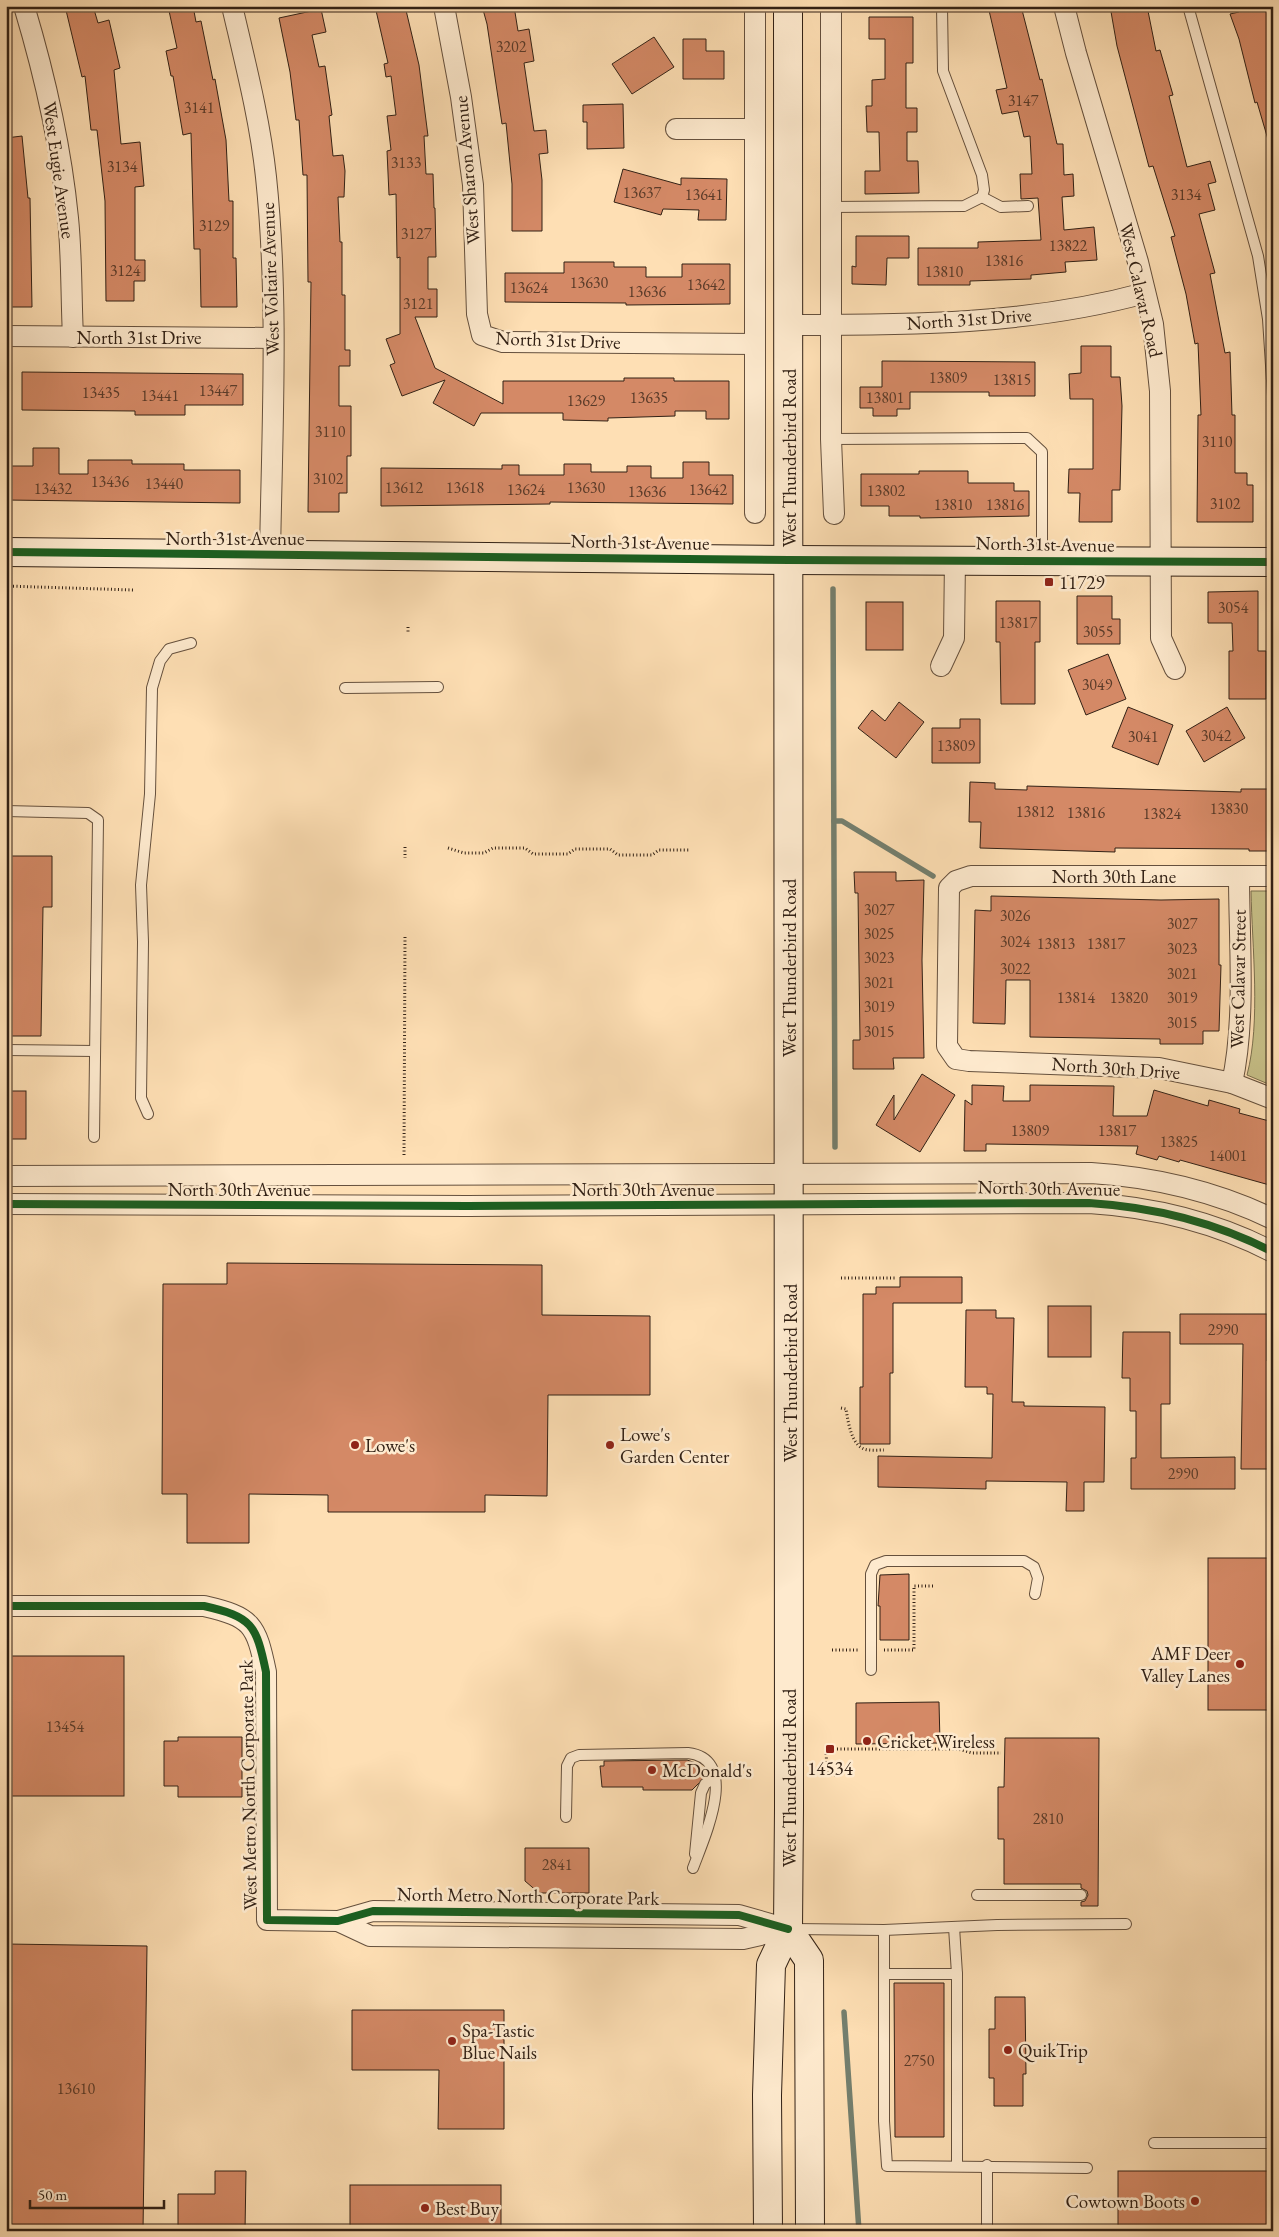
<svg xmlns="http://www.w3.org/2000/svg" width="1279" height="2237" font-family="'EB Garamond',serif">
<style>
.green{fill:#c7c088;stroke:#7c704e}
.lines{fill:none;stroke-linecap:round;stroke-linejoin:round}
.stream{stroke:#747f6e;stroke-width:5.5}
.building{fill:#d48966;stroke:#322115}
.lane-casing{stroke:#65503d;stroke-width:12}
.street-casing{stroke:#65503d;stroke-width:22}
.secondary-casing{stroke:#322115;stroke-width:30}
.path{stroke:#322115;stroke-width:3;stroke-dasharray:1 2.5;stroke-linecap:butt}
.lane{stroke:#feeace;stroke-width:10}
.street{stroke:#feeace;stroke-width:20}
.secondary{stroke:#feeace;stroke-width:28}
.cycleway-casing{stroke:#feeace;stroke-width:11}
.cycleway{stroke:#1b5e20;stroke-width:8}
.poi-dot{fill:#8f2418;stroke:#feeace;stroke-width:2}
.labels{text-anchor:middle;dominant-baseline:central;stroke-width:5;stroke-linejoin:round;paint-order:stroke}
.number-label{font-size:16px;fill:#5a3b29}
.street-label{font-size:19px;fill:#322115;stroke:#feeace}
.poi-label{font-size:19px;fill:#322115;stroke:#feeace;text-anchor:start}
</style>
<rect width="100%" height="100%" fill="#fedfb4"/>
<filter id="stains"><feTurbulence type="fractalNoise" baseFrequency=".004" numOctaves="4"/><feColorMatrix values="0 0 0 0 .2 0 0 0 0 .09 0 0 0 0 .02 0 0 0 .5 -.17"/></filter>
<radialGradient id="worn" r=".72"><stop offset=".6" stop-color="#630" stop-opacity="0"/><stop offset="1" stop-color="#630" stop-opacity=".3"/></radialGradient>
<!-- green -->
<path class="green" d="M1251,891h22v195l-26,-11c14,-53 5,-128 4,-184z"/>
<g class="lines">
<!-- stream -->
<g class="stream">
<path d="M833,589l2,558"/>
<path d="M834,821h8l91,55"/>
<path d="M844,2012l15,219"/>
</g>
</g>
<!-- building -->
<g class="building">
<path d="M65,6h28l5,17 11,-3 11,48 -6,2 7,74 19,-2 4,44 -9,1v73h10v21h-11v20h-28l-1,-100 -8,-71h-6l-6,-54 -3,1z"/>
<path d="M168,6h25l3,16 5,-1 12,59 2,-1 11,61 3,61h4v57h3l1,49h-36l-1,-58h-6l-3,-116 -8,2 -10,-59h-2l-5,-25 11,-3z"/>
<path d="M375,6h30l14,59 9,71h-4l2,38h7l1,34h1l1,49h-8v32h9v28h-22l20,51 68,36v-23h121v-3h50v3h55v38h-23v-8h-31v5l-67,2v3l-45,-1v-7h-82l-7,13 -41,-23 12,-23 -43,16 -12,-31 5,-2 -9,-24 14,-5v-77l-3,1 -1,-64 -7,1 -2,-44 4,-1 -4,-34 9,-1 -5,-39 -5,1 -2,-13 4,-1z"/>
<path d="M482,6h32l4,25 11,-2 5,32 -10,2 10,68 12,-1 2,23 -9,1 3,26v51h-30v-47l-6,-61 -4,1 -15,-100z"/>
<path d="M988,6h33l19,74 2,-1 15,65h6l1,31 9,-1 1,22 -12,1 2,33 30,-3 3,33 -32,2 1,10 -35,3v4l-61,2v4h-52v-37h60v-6l63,-2 -3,-42 -17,1 -1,-25h12l-2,-38 -6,1 -6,-26 -16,3 -6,-24 11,-2z"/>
<path d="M1110,6h37l9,45 4,-1 13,45 -4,1 18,71 23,-6 6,21 -8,2 7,26 -16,4 16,59 -5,1 15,79 5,-1 2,63h3v58h12v12h6v37h-56l1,-107h3l-3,-72 -3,1 -9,-50 -15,-57 4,-1 -22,-70 -4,1 -32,-121z"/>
<path d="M1237,6h29l7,26v111h-4l-12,-41 -2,1 -16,-64 -9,-25 9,-2z"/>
<path d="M321,9l5,23 -14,3 7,32 6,-1 7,49 -3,1 4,40 10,-1 2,16 -1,26h-6l2,45h2v53h3v55h5v16h-11v40h12v50h-4v37h-8v19h-31l3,-230h-3l-1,-107h-4l-4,-55h-3l-6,-48 -11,-54z"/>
<path d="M869,17h44v46h-7v45h11v24h-10v29h11l1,32 -54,1v-23h15l-1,-39h-12l-1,-26h6v-26l13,-1v-40h-16z"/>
<path d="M654,37l20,30 -42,27 -20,-30z"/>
<path d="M683,39h23v12h18v28h-41z"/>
<path d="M623,104l1,44 -37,1v-27h-4v-17z"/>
<path d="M22,136l6,62h2l2,109h-26v-169z"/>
<path d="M623,169l58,16v-7l46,1 -1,41h-28l1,-10 -36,-1 -2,6 -47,-13z"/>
<path d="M856,236h53v22h-22l-1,27 -34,-1v-18l4,1z"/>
<path d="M564,262h50v5h32v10h36v-13h48v40l-104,1v-2l-121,-1v-29h59z"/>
<path d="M1081,346h30v31h9l2,29 -2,84h-8v32h-33l1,-29h-12l1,-24h24v-70h-23l-1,-25 12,-1z"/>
<path d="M882,361l153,1v34h-46v-4h-79v17h-13v7h-24v-8h-13v-21h22z"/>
<path d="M22,372l221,2v31h-58v10h-50v-4l-113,-1z"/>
<path d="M33,448h26v26h29v-14h44v4h52v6h56v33l-234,-3v-34h27z"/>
<path d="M683,462h26v13h24v29l-183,-2v2l-169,2v-38l121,1v-4h17v10h45v-11h27v8h36v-6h24v12h32z"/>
<path d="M919,471h49v12h46v8h15v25l-109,2v-2h-31v-10h-28v-32h58z"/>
<path d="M1258,591v60h8v48h-37v-48h4l-1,-28h-24v-31z"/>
<path d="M1077,596h35v23h8v25h-43z"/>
<path d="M996,601h44v41h-5v62h-34l-1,-62h-4z"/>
<rect x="866" y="602" width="37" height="48"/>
<path d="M1108,654l18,45 -40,16 -18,-45z"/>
<path d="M899,702l25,20 -28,36 -38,-30 14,-18 13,11z"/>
<path d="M1128,707l45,18 -15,40 -46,-18z"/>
<path d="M1227,707l18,31 -41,24 -18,-31z"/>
<path d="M960,719h20v44h-48v-35h28z"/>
<path d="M970,782l25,1v6l32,1v-4l214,6v-3h32v62h-24v-2l-134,-1v4l-135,-4 1,-26h-12z"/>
<path d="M6,856h46v51h-9l-2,129h-35z"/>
<path d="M854,872h42v9l28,-1 -2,80 2,98h-31l1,11h-41v-29h7l-2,-147h-3z"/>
<path d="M991,896l170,4 58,-1v66h2l-2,66h-16v13h-43v-5l-130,-2v-57h-24l-1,44 -32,-1 2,-113 16,1z"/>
<path d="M922,1074l33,21 -35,57 -44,-27 18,-30v25z"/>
<path d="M972,1085l32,1 -1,15h27v-16l84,1 -1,30h34l7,-26 54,16 1,-6 31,9 -1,4 34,9v64l-93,-26 -1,2 -20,-6 -2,4 -21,-6 2,-8 -152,-2v7h-22l1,-51 7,5z"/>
<rect x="6" y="1091" width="20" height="48"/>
<path d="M227,1263l315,2v50l108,1v79h-102l-1,101 -62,-1v17h-157v-17l-79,-1v49h-62v-49h-25l1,-210h64z"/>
<path d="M900,1277h62v26h-69v70h-3v71h-30v-57h3v-93h13v-7h24z"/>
<rect x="1048" y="1306" width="43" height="51"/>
<path d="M966,1310h30v8h18l-2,84h12v4l81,1 -1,75h-20v29h-18l1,-29 -81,-1v8l-108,-2v-31l114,2 1,-64h-6v-7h-22z"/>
<path d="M1180,1314h87v47h6l-1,108h-31l2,-125h-63z"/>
<path d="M1123,1332h47v72h-9v54l74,-1v32h-104v-31h5v-47h-6v-33h-8z"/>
<rect x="1208" y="1558" width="65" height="152"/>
<path d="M909,1574v66h-29v-34h-2l2,-31z"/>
<rect x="6" y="1656" width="118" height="140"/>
<path d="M939,1702l1,41 -84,1v-41z"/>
<path d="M178,1737h64v60h-64v-11h-14v-45h14z"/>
<path d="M1005,1738h94l-1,168h-17v-4l4,-1 3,-6 -1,-4 -6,-3v-4h-77v-45h-6v-52h6z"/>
<path d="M687,1760l9,3 11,12 -15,15h-49v-3h-41l-2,-21h4v-5z"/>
<path d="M525,1848h64v45h-50l-14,-12z"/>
<path d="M6,1944l141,2 -4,285h-137z"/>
<path d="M894,1983h50v154h-49z"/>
<path d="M995,1997h30l1,77h-3v32h-29v-28h-5v-49h6z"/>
<path d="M352,2010h152v119h-66l1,-59h-87z"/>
<path d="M215,2171h31l-1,60h-67v-37h37z"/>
<rect x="1118" y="2171" width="155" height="60"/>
<rect x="350" y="2185" width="151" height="46"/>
</g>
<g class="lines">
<!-- lane casing -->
<g class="lane-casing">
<g id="lane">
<path d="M1188,6l70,250 10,63 5,77"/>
<path d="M982,197l19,10 27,-1"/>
<path d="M831,207l133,-1 18,-9 2,-7 -2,-15 -39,-104 -1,-65"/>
<path d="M831,439l196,-1 15,14v108"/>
<path d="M345,688l93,-1"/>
<path d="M6,811l82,2 10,7 -4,317"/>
<path d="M6,1050l89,1"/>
<path d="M148,1114l-7,-16 2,-156 -2,-57 9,-91 2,-106 8,-27 9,-12 22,-6"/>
<path d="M871,1670v-96l4,-9 11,-4h138l10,6 4,11 -3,16"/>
<path d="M566,1817l1,-51 4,-8 8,-3 109,-2c53,6 16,85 5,115"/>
<path d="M695,1854l6,-61 4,-9 9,-6"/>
<path d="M977,1895h104"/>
<path d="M954,1927l3,47v192"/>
<path d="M793,1929l91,1 113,-5 129,-1"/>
<path d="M884,1930v191l3,45 200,2"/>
<path d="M884,1974h73"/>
<path d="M1154,2143h119"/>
<path d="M987,2165v66"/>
</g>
</g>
<!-- street casing -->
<g class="street-casing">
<g id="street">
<path d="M24,6c21,70 37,140 44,212 4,39 3,80 5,119"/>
<path d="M232,6c13,56 28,114 34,171 13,124 6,253 4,378"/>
<path d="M444,6l17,91 12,88 4,129 5,21 21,7 252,2"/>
<path d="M755,6v507"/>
<path d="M831,6v433l3,75"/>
<path d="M1064,6l12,47 62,209 15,62 7,67 1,247 14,31"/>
<path d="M676,129h79"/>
<path d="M789,325c121,0 239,0 356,-32"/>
<path d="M6,336l266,2"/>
<path d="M941,666l13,-28 1,-79"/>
<path d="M1273,876h-302l-15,5 -7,7 -2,158 9,13 13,2 190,7 73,15 41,16"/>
<path d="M1232,1083c14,-62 7,-143 7,-207"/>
<path d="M6,1176l1085,-3c64,4 124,18 182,46"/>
<path d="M6,1204l461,2 622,-3c64,4 126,19 184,49"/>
<path d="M6,1606h198c48,11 52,18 62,66l1,248 71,1 35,-10 366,4 49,14"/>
<path d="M338,1921l32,15 373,3 43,-10"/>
</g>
</g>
<!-- secondary casing -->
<g class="secondary-casing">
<g id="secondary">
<path d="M6,552l783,8 484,2"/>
<path d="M788,1929l21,31 1,271"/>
<path d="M768,2231l-1,-136 4,-130 17,-36 1,-121 -1,-1802"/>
</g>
</g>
<!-- path -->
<g class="path">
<path d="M6,586l127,4"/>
<path d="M408,627v5"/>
<path d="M405,847v11"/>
<path d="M448,848l16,5h20l9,-5h32l8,6h35l7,-5h35l8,6h34l7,-5h31"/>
<path d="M404,1155l1,-218"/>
<path d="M841,1278h56"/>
<path d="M841,1408l5,1c2,12 5,35 18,40 6,2 15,1 20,1"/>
<path d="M832,1650h26"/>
<path d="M884,1650h30v-64h19"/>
<path d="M826,1747l1,28h10"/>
<path d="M837,1749h121l14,4h29"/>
</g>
<!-- lane -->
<use href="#lane" class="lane"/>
<!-- street -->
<use href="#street" class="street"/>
<!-- secondary -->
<use href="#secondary" class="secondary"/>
<!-- cycleway casing -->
<g class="cycleway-casing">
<g id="cycleway">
<path d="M6,552l783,8 484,2"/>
<path d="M6,1204l461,2 622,-3c64,4 126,19 184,49"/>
<path d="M6,1606h198c48,11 52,18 62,66l1,248 71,1 35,-10 366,4 49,14"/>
</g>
</g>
<!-- cycleway -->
<use href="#cycleway" class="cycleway"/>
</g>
<!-- markers -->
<g class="poi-dot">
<rect x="1044" y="577" width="10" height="10" rx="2.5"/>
<circle cx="355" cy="1445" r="5"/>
<circle cx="610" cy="1445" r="5"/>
<circle cx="1240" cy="1664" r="5"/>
<circle cx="867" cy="1741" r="5"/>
<rect x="825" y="1744" width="10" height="10" rx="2.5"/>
<circle cx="652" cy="1770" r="5"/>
<circle cx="452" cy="2041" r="5"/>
<circle cx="1008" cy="2050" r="5"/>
<circle cx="1195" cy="2201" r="5"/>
<circle cx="425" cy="2208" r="5"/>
</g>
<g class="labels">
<!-- number labels -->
<g class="number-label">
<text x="511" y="46">3202</text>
<text x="1023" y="100">3147</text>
<text x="199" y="107">3141</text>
<text x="406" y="162">3133</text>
<text x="122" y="166">3134</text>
<text x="642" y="192">13637</text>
<text x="704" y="194">13641</text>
<text x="1186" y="194">3134</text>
<text x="214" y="225">3129</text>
<text x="416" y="233">3127</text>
<text x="1068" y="245">13822</text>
<text x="1004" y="260">13816</text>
<text x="125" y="270">3124</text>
<text x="944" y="271">13810</text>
<text x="589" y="282">13630</text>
<text x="706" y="284">13642</text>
<text x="529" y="287">13624</text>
<text x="647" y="291">13636</text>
<text x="418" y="303">3121</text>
<text x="948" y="377">13809</text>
<text x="1012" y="379">13815</text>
<text x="218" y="390">13447</text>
<text x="101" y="392">13435</text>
<text x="160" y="395">13441</text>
<text x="649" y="397">13635</text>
<text x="885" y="397">13801</text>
<text x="586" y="400">13629</text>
<text x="330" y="431">3110</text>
<text x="1217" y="441">3110</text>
<text x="328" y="478">3102</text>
<text x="110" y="481">13436</text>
<text x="164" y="483">13440</text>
<text x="404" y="487">13612</text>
<text x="465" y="487">13618</text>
<text x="586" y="487">13630</text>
<text x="53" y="488">13432</text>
<text x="526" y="489">13624</text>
<text x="708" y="489">13642</text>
<text x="886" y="490">13802</text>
<text x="647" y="491">13636</text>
<text x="1225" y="503">3102</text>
<text x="953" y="504">13810</text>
<text x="1005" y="504">13816</text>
<text x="1233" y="607">3054</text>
<text x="1018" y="622">13817</text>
<text x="1098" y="631">3055</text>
<text x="1097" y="684">3049</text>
<text x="1216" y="735">3042</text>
<text x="1143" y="736">3041</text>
<text x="956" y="745">13809</text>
<text x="1229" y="808">13830</text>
<text x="1035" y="811">13812</text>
<text x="1086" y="812">13816</text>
<text x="1162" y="813">13824</text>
<text x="879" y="909">3027</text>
<text x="1015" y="915">3026</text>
<text x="1182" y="923">3027</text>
<text x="879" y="933">3025</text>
<text x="1015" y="941">3024</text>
<text x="1056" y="943">13813</text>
<text x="1106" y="943">13817</text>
<text x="1182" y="948">3023</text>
<text x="879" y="957">3023</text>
<text x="1015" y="968">3022</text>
<text x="1182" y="973">3021</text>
<text x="879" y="982">3021</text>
<text x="1076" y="997">13814</text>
<text x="1129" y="997">13820</text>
<text x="1182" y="997">3019</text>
<text x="879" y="1006">3019</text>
<text x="1182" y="1022">3015</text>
<text x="879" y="1031">3015</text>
<text x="1030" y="1130">13809</text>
<text x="1117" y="1130">13817</text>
<text x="1179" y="1141">13825</text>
<text x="1228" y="1155">14001</text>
<text x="1223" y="1329">2990</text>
<text x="1183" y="1473">2990</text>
<text x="65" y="1726">13454</text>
<text x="1048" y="1818">2810</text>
<text x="557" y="1864">2841</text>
<text x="919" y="2060">2750</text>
<text x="76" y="2088">13610</text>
</g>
<!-- street labels -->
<g class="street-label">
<text transform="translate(59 170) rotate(82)">West Eugie Avenue</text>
<text transform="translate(467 170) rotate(-95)">West Sharon Avenue</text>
<text transform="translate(270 279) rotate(-92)">West Voltaire Avenue</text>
<text transform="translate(1141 290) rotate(77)">West Calavar Road</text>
<text transform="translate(969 319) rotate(-4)">North 31st Drive</text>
<text x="139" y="337">North 31st Drive</text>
<text transform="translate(558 340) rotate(2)">North 31st Drive</text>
<text transform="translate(789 458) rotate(-90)">West Thunderbird Road</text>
<text x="235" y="538">North 31st Avenue</text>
<text transform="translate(640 542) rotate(1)">North 31st Avenue</text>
<text transform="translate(1045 544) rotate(1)">North 31st Avenue</text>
<text x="1114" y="876">North 30th Lane</text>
<text transform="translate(789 968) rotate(-90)">West Thunderbird Road</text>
<text transform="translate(1238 979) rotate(-89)">West Calavar Street</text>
<text transform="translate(1116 1068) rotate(4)">North 30th Drive</text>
<text transform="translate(1049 1188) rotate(1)">North 30th Avenue</text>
<text x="239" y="1189">North 30th Avenue</text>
<text x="643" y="1189">North 30th Avenue</text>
<text transform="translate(790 1373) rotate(-90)">West Thunderbird Road</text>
<text transform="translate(789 1778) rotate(-90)">West Thunderbird Road</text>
<text transform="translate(248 1785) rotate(-91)">West Metro North Corporate Park</text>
<text transform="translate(528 1896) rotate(1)">North Metro North Corporate Park</text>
</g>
<!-- poi labels -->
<g class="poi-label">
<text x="1059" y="582">11729</text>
<text x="620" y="1434">Lowe's<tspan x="620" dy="22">Garden Center</tspan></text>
<text x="365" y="1445">Lowe's</text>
<text x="1230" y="1653" text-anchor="end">AMF Deer<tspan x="1230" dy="22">Valley Lanes</tspan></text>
<text x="877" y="1741">Cricket Wireless</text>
<text x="830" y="1768" text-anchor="middle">14534</text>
<text x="662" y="1770">McDonald's</text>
<text x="462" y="2030">Spa-Tastic<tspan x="462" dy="22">Blue Nails</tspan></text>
<text x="1018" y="2050">QuikTrip</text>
<text x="1185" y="2201" text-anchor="end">Cowtown Boots</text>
<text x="435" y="2208">Best Buy</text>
</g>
</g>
<!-- margin -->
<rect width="1279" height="2237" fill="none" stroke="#fedfb4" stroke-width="25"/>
<rect x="8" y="8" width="1264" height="2222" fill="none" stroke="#322115" stroke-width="2.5"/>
<rect x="12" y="12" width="1254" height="2212" fill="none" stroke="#322115"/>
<!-- scale -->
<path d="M30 2200v8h134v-8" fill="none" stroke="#322115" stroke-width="2.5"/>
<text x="38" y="2200" font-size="15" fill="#322115" stroke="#feeace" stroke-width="4" paint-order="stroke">50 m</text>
<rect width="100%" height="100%" filter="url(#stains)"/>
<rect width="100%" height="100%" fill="url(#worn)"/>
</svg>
